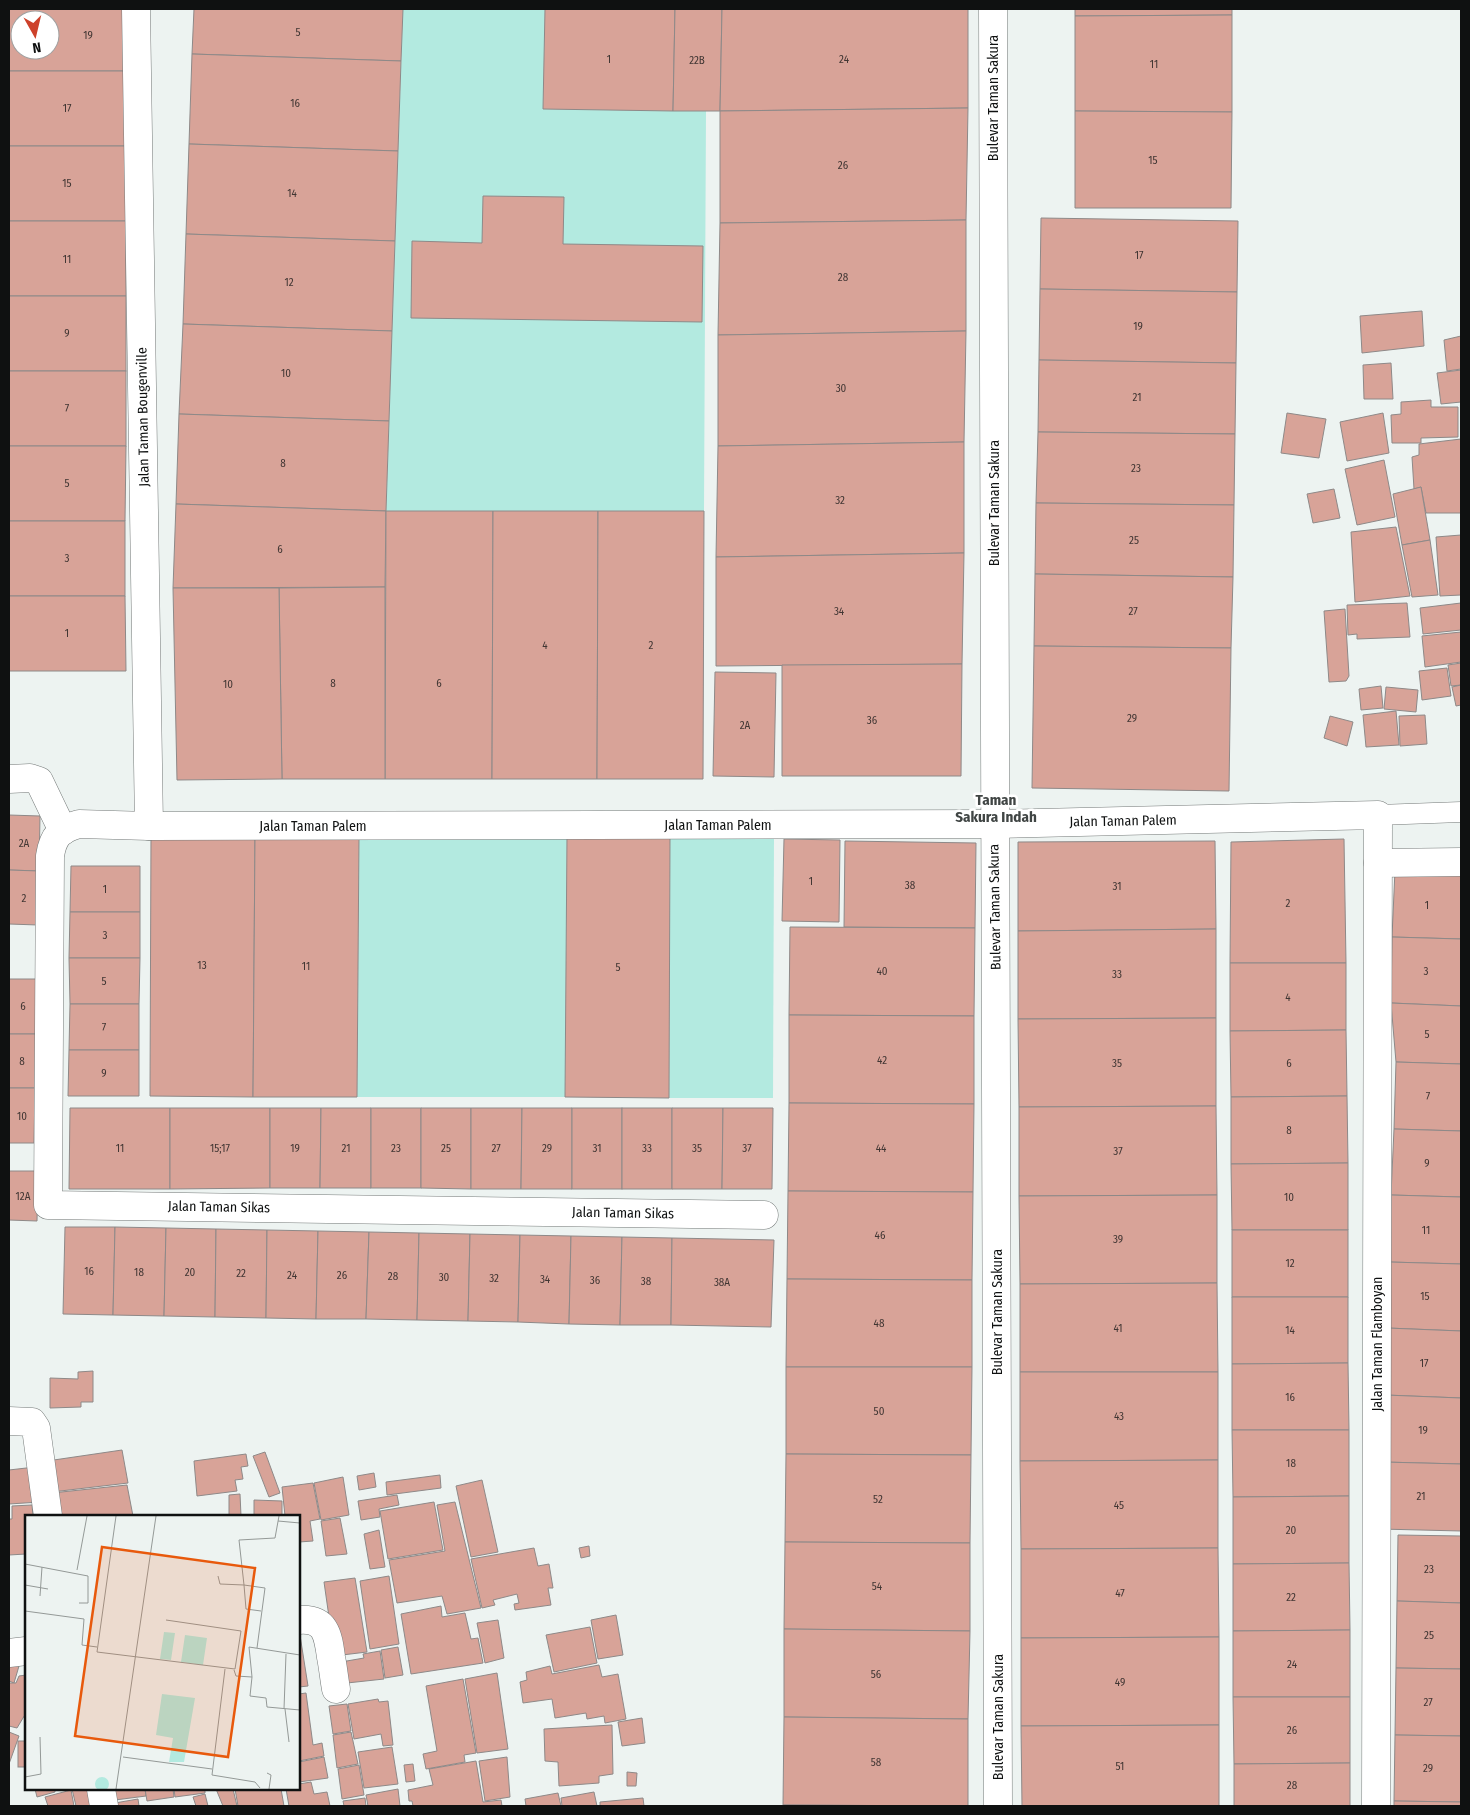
<svg xmlns="http://www.w3.org/2000/svg" width="1470" height="1815" font-family="'Fira Sans Condensed',sans-serif">
<style>
.green{fill:#b3eae0}
.building{fill:#d8a398;stroke:#8e8988;fill-rule:evenodd}
.lines{fill:none;stroke-linecap:round;stroke-linejoin:round}
.service-casing{stroke:#757a79;stroke-width:21}
.minor-casing{stroke:#757a79;stroke-width:29}
.service{stroke:#fff;stroke-width:20}
.minor{stroke:#fff;stroke-width:28}
.labels{text-anchor:middle;dominant-baseline:central;stroke-width:5;stroke-linejoin:round;paint-order:stroke}
.number-label{font-size:11px;fill:#413633}
.street-label{font-size:14px;fill:#0f1111;stroke:#fff}
.neighbourhood-label{font-size:15px;font-weight:bold;fill:#404544;stroke:#fff}
.inset-road{fill:none;stroke:#949997;stroke-width:1}
.view{fill:#e8590c;fill-opacity:0.15;stroke:#e8590c;stroke-width:2.5}
.inset-edge{fill:none;stroke:#0f1111;stroke-width:2.5}
</style>
<rect width="100%" height="100%" fill="#edf3f1"/>
<!-- green -->
<g class="green">
<path d="M403,9h142l-2,99 163,3 -2,400h-318z"/>
<path d="M359,835h208l-2,262h-208z"/>
<path d="M670,836h104l-1,262h-104z"/>
</g>
<!-- building -->
<g class="building">
<path d="M9,9h117v62h-117zM20,20h30v30h-30z"/>
<path d="M194,9h209l-2,52 -209,-7z"/>
<path d="M545,9h130l-2,102 -130,-2z"/>
<path d="M675,9h47l-2,102h-47z"/>
<path d="M722,9h246v99l-248,3z"/>
<path d="M1075,9h157v6l-157,1z"/>
<path d="M1232,15v97l-157,-1v-95z"/>
<path d="M192,54l209,7 -3,90 -209,-7z"/>
<rect x="9" y="71" width="117" height="75"/>
<path d="M968,108l-2,112 -246,3v-112z"/>
<path d="M1075,111l157,1 -1,96h-156z"/>
<path d="M189,144l209,7 -3,90 -209,-7z"/>
<rect x="9" y="146" width="117" height="75"/>
<path d="M483,196l81,1 -1,47 140,2 -1,76 -291,-4 1,-77 70,2z"/>
<path d="M1041,218l197,3 -1,71 -197,-3z"/>
<path d="M966,220v111l-248,4 2,-112z"/>
<rect x="9" y="221" width="117" height="75"/>
<path d="M186,234l209,7 -3,90 -209,-7z"/>
<path d="M1040,289l197,3 -1,71 -197,-3z"/>
<rect x="9" y="296" width="117" height="75"/>
<path d="M1422,311l2,35 -62,7 -2,-37z"/>
<path d="M183,324l209,7 -3,90 -210,-7z"/>
<path d="M966,331l-2,111 -246,4v-111z"/>
<path d="M1461,336v33l-14,2 -3,-31z"/>
<path d="M1039,360l197,3 -1,71 -197,-2z"/>
<path d="M1391,363l2,36h-29l-1,-34z"/>
<path d="M1461,370v32l-20,2 -4,-31z"/>
<rect x="9" y="371" width="117" height="75"/>
<path d="M1431,400v7h27v30l-37,1v5h-29l-1,-28 10,-1v-12z"/>
<path d="M1287,413l39,6 -7,39 -38,-5z"/>
<path d="M1383,413l6,40 -42,8 -7,-39z"/>
<path d="M179,414l210,7 -3,90 -210,-7z"/>
<path d="M1038,432l197,2 -1,71 -198,-2z"/>
<path d="M1461,439v74h-35l-5,-26 -7,2 -2,-32 7,-2v-11z"/>
<path d="M964,442v111l-248,4 2,-111z"/>
<path d="M9,446h117l-1,75h-116z"/>
<path d="M1384,460l11,57 -38,8 -12,-56z"/>
<path d="M1421,487l9,53 -28,5 -9,-51z"/>
<path d="M1334,489l6,29 -27,5 -6,-29z"/>
<path d="M1036,503l198,2 -1,72 -198,-3z"/>
<path d="M176,504l210,7 -1,76 -212,1z"/>
<path d="M386,511h107l-1,268h-107z"/>
<path d="M493,511h105l-1,268h-105z"/>
<path d="M598,511h106l-1,268h-106z"/>
<rect x="9" y="521" width="116" height="75"/>
<path d="M1396,527l14,69 -55,6 -4,-70z"/>
<path d="M1461,535v60l-21,1 -4,-59z"/>
<path d="M1430,540l8,55 -26,2 -10,-52z"/>
<path d="M964,553l-2,111 -246,2v-109z"/>
<path d="M1035,574l198,3 -2,71 -197,-2z"/>
<path d="M385,587v192h-103l-3,-191z"/>
<path d="M173,588h106l3,191 -105,1z"/>
<path d="M9,596h116l1,75h-117z"/>
<path d="M1407,603l3,34 -53,2v-5l-9,1 -1,-30z"/>
<path d="M1461,603v27l-38,4 -3,-26z"/>
<path d="M1345,609l4,67 -3,5 -17,1 -5,-71z"/>
<path d="M1461,632v30l-36,5 -3,-31z"/>
<path d="M1034,646l197,2 -2,143 -197,-3z"/>
<path d="M1461,663v22l-10,1 -3,-21z"/>
<path d="M962,664l-1,112h-179v-111z"/>
<path d="M1447,668l4,28 -29,4 -3,-29z"/>
<path d="M715,672l61,1 -2,104 -61,-1z"/>
<path d="M1461,685v20l-5,1 -4,-19z"/>
<path d="M1381,686l2,22 -22,2 -2,-21z"/>
<path d="M1386,687l32,3 -2,22 -32,-3z"/>
<path d="M1396,711l3,34 -33,2 -3,-32z"/>
<path d="M1425,715l2,29 -27,2 -1,-30z"/>
<path d="M1330,716l23,6 -6,24 -23,-8z"/>
<path d="M9,815l31,1 -1,55 -30,-1z"/>
<path d="M151,834l104,1 -2,262 -103,-1z"/>
<path d="M255,835h104l-2,262h-104z"/>
<path d="M567,835l103,1 -1,262 -104,-1z"/>
<path d="M784,839l56,1 -1,82 -57,-1z"/>
<path d="M1344,839l2,124h-116l1,-121z"/>
<path d="M845,841l131,2 -1,85 -131,-1z"/>
<path d="M1215,841l1,88 -198,2v-89z"/>
<path d="M71,866h69v46h-70z"/>
<path d="M9,870l30,1 -1,54 -29,-1z"/>
<path d="M1395,870l66,2v67l-69,-2z"/>
<path d="M70,912h70v46h-71z"/>
<path d="M790,927l185,1 -1,88 -185,-1z"/>
<path d="M1216,929v89l-198,1v-88z"/>
<path d="M1392,937l69,2v67l-70,-3z"/>
<path d="M69,958h71l-1,46h-69z"/>
<path d="M1230,963h116v67l-116,1z"/>
<path d="M9,979h28l-1,55h-27z"/>
<path d="M1391,1003l70,3v58l-65,-2z"/>
<path d="M70,1004h69v46h-70z"/>
<path d="M789,1015l185,1v88l-185,-1z"/>
<path d="M1216,1018v88l-197,1 -1,-88z"/>
<path d="M1346,1030l1,66 -116,1 -1,-66z"/>
<path d="M9,1034h27l-1,54h-26z"/>
<path d="M69,1050h70v46h-71z"/>
<path d="M1396,1062l65,2v67l-67,-2z"/>
<path d="M9,1088h26l-1,55h-25z"/>
<path d="M1347,1096l1,67 -117,1v-67z"/>
<path d="M789,1103l185,1 -1,88 -185,-1z"/>
<path d="M1216,1106l1,89 -198,1v-89z"/>
<path d="M70,1108h100v81h-101z"/>
<path d="M170,1108h100v80l-100,1z"/>
<path d="M270,1108h51l-1,80h-50z"/>
<path d="M321,1108h50v80h-51z"/>
<rect x="371" y="1108" width="50" height="80"/>
<path d="M421,1108h50v81l-50,-1z"/>
<path d="M471,1108h51l-1,81h-50z"/>
<path d="M522,1108h50v81h-51z"/>
<rect x="572" y="1108" width="50" height="81"/>
<rect x="622" y="1108" width="50" height="81"/>
<path d="M672,1108h51l-1,81h-50z"/>
<path d="M723,1108h50l-1,81h-50z"/>
<path d="M1394,1129l67,2v66l-70,-2z"/>
<path d="M1348,1163v67h-116l-1,-66z"/>
<path d="M9,1171h29l-1,50 -28,-1z"/>
<path d="M788,1191l185,1 -1,88 -185,-1z"/>
<path d="M1217,1195v88l-197,1 -1,-88z"/>
<path d="M1391,1195l70,2v67l-72,-2z"/>
<path d="M65,1227h50l-2,88 -50,-1z"/>
<path d="M115,1227l51,1 -2,88 -51,-1z"/>
<path d="M166,1228l50,1 -1,88 -51,-1z"/>
<path d="M216,1229l51,1 -1,88 -51,-1z"/>
<path d="M267,1230l51,1 -2,88 -50,-1z"/>
<rect x="1232" y="1230" width="116" height="67"/>
<path d="M318,1231l51,1 -3,87h-50z"/>
<path d="M369,1232l50,1 -2,87 -51,-1z"/>
<path d="M419,1233l51,1 -2,87 -51,-1z"/>
<path d="M470,1234l50,1 -2,87 -50,-1z"/>
<path d="M520,1235l51,1 -2,88 -51,-2z"/>
<path d="M571,1236l51,1 -2,88 -51,-1z"/>
<path d="M622,1237l50,1 -1,87h-51z"/>
<path d="M672,1238l102,2 -3,87 -100,-2z"/>
<path d="M1389,1262l72,2v67l-74,-3z"/>
<path d="M787,1279l185,1v87h-186z"/>
<path d="M1217,1283l1,89h-198v-88z"/>
<path d="M1232,1297h116v66l-116,1z"/>
<path d="M1387,1328l74,3v67l-76,-3z"/>
<path d="M1348,1363l1,67h-117v-66z"/>
<path d="M786,1367h186l-1,88 -185,-1z"/>
<path d="M93,1371v31h-12v5l-31,1v-30l28,1v-7z"/>
<path d="M1020,1372h198v88l-198,1z"/>
<path d="M1385,1395l76,3v66l-78,-2z"/>
<path d="M1232,1430h117v66l-116,1z"/>
<path d="M122,1450l6,33 -76,9 -5,-31z"/>
<path d="M265,1452l15,41 -11,4 -16,-41z"/>
<path d="M246,1454l2,12 -7,1 2,12 -8,1 2,11 -40,5 -3,-35z"/>
<path d="M786,1454l185,1 -1,88 -185,-1z"/>
<path d="M1218,1460v88l-197,1 -1,-88z"/>
<path d="M1383,1462l78,2v67l-81,-2z"/>
<path d="M35,1467l5,35 -31,2v-34z"/>
<path d="M374,1473l2,14 -17,3 -2,-14z"/>
<path d="M440,1475l1,13 -54,7 -1,-13z"/>
<path d="M343,1477l6,38 -28,5 -7,-37z"/>
<path d="M482,1480l16,72 -27,5 -15,-71z"/>
<path d="M313,1483l7,36 -10,2 3,20 -14,1v-26h-14l-3,-29z"/>
<path d="M127,1485l6,31h-78l-3,-23z"/>
<path d="M240,1494l1,22h-12v-21z"/>
<path d="M397,1495l2,10 -20,4 1,8 -19,3 -3,-19z"/>
<path d="M1349,1496v67l-116,1v-67z"/>
<path d="M254,1500l28,1v15h-28z"/>
<path d="M434,1502l9,48 -55,9 -8,-48z"/>
<path d="M455,1502l26,106 -34,6 -5,-18 -45,7 -8,-43 56,-9 -8,-46z"/>
<path d="M32,1505l1,11h-7v38l-17,1v-36h3v-13z"/>
<path d="M340,1518l7,36 -21,2 -5,-35z"/>
<path d="M379,1530l6,37 -15,2 -6,-35z"/>
<path d="M1398,1535l63,1v67l-64,-2z"/>
<path d="M785,1542l185,1v88l-186,-2z"/>
<path d="M589,1546l1,10 -9,2 -2,-10z"/>
<path d="M534,1548l4,18 11,-2 4,24h-5l3,17 -36,5 -1,-6 5,-1 -2,-9 -24,6 2,5 -13,3 -11,-49z"/>
<path d="M1218,1548l1,89 -198,1v-89z"/>
<path d="M1349,1563l1,67 -117,1v-67z"/>
<path d="M389,1576l10,68 -29,5 -10,-68z"/>
<path d="M355,1578l12,74 -25,3 -6,-32 -6,1 -6,-42z"/>
<path d="M1397,1601l64,2v66l-65,-1z"/>
<path d="M441,1606l1,11 23,-4 6,26 7,-1 5,25 -72,11 -10,-60z"/>
<path d="M616,1615l7,40 -25,4 -7,-39z"/>
<path d="M498,1620l6,38 -19,5 -8,-40z"/>
<path d="M590,1627l7,36 -43,9 -8,-37z"/>
<path d="M299,1629l9,57 -9,1z"/>
<path d="M784,1629l186,2 -2,88 -184,-2z"/>
<path d="M1350,1630v67h-117v-66z"/>
<path d="M1219,1637v88l-198,1v-88z"/>
<path d="M398,1647l5,28 -18,3 -4,-28z"/>
<path d="M380,1651l4,28 -37,4 -6,-21 23,-4 -1,-4z"/>
<path d="M9,1663l10,3 -5,17 -5,-2z"/>
<path d="M599,1665l3,12 16,-3 8,45 -21,4 -1,-7 -17,3 -1,-6 -31,5 -3,-19 -29,4 -3,-21 7,-2 -1,-8 24,-6 2,8z"/>
<path d="M1396,1668l65,1v67l-66,-1z"/>
<path d="M497,1673l11,76 -31,4 -12,-74z"/>
<path d="M26,1675v38l-9,15 -8,-2v-43h7l3,-7z"/>
<path d="M463,1679l13,74 -12,2 1,7 -39,7 -3,-15 14,-3 -11,-65z"/>
<path d="M306,1693l7,52 9,-2 2,13 -25,5v-67z"/>
<path d="M1233,1697h117v66l-116,1z"/>
<path d="M378,1699l1,3 9,-1 5,44 -10,1 -2,-12 -27,5 -6,-35z"/>
<path d="M347,1704l4,27 -18,3 -4,-28z"/>
<path d="M784,1717l184,2v87l-185,-1z"/>
<path d="M642,1718l3,25 -23,3 -4,-24z"/>
<path d="M612,1725l1,49 -14,2v7l-40,3 -1,-24 -13,-1 -1,-32z"/>
<path d="M1219,1725v81h-197l-1,-80z"/>
<path d="M9,1732l10,4 -10,28z"/>
<path d="M351,1732l7,32 -21,4 -4,-33z"/>
<path d="M1395,1735l66,1v66l-67,-1z"/>
<rect x="18" y="1741" width="8" height="26"/>
<path d="M392,1747l6,37 -34,4 -6,-36z"/>
<path d="M324,1757l4,21 -29,4v-20z"/>
<path d="M507,1757l3,40 -25,4 -6,-40z"/>
<path d="M476,1761l7,41 18,-2 1,6h-89l-1,-5h-3l-1,-11 25,-5 -4,-16z"/>
<path d="M1350,1763v43h-116v-42z"/>
<path d="M413,1764l2,17 -9,1 -2,-17z"/>
<path d="M359,1765l5,30 -22,4 -4,-30z"/>
<path d="M627,1772l10,1 -1,13h-9z"/>
<path d="M311,1782l3,12 13,-2 3,14h-41l-3,-17h13v-5z"/>
<path d="M35,1789h20v3l-18,5z"/>
<path d="M72,1789h26l-1,17h-21z"/>
<path d="M114,1789h31l1,7 -31,4z"/>
<path d="M145,1789h28l1,8 -27,4z"/>
<path d="M174,1789h31v4l-30,4z"/>
<path d="M216,1789h17l4,17h-14z"/>
<path d="M235,1789h46l3,17h-46z"/>
<path d="M398,1789l2,17h-32l-2,-11z"/>
<path d="M71,1790l3,16h-26l-3,-9z"/>
<path d="M594,1792l3,14h-35l-1,-8z"/>
<path d="M558,1793l3,13h-35l-1,-7z"/>
<path d="M205,1794l3,12h-12l-3,-9z"/>
<path d="M365,1798l1,8h-22l-1,-5z"/>
<path d="M643,1798l1,8h-44v-4z"/>
<path d="M138,1799l1,7h-23l-1,-3z"/>
<path d="M1394,1801l67,1v4h-67z"/>
<path d="M783,1805l168,1h-168z"/>
</g>
<g class="lines">
<!-- service casing -->
<g class="service-casing">
<path id="service" d="M1378,815l83,-3"/>
</g>
<!-- minor casing -->
<g class="minor-casing">
<g id="minor">
<path d="M136,9l13,817"/>
<path d="M993,9l5,1797"/>
<path d="M9,779l21,-1 9,3 24,50"/>
<path d="M1378,863l83,-1"/>
<path d="M764,1215l-716,-10 2,-349c3,-20 10,-27 29,-32l70,2 845,-2 384,-9 -2,991"/>
<path d="M9,1421l23,1 4,6 12,88"/>
<path d="M299,1620c27,-2 29,15 32,37 2,10 3,21 5,32"/>
<path d="M9,1653l17,-2"/>
<path d="M101,1789l3,17"/>
</g>
</g>
<!-- service -->
<use href="#service" class="service"/>
<!-- minor -->
<use href="#minor" class="minor"/>
</g>
<g class="labels">
<!-- number labels -->
<g class="number-label">
<text x="298" y="32">5</text>
<text x="88" y="35">19</text>
<text x="609" y="59">1</text>
<text x="844" y="59">24</text>
<text x="697" y="60">22B</text>
<text x="1154" y="64">11</text>
<text x="295" y="103">16</text>
<text x="67" y="108">17</text>
<text x="1153" y="160">15</text>
<text x="843" y="165">26</text>
<text x="67" y="183">15</text>
<text x="292" y="193">14</text>
<text x="1139" y="255">17</text>
<text x="67" y="259">11</text>
<text x="843" y="277">28</text>
<text x="289" y="282">12</text>
<text x="1138" y="326">19</text>
<text x="67" y="333">9</text>
<text x="286" y="373">10</text>
<text x="841" y="388">30</text>
<text x="1137" y="397">21</text>
<text x="67" y="408">7</text>
<text x="283" y="463">8</text>
<text x="1136" y="468">23</text>
<text x="67" y="483">5</text>
<text x="840" y="500">32</text>
<text x="1134" y="540">25</text>
<text x="280" y="549">6</text>
<text x="67" y="558">3</text>
<text x="839" y="611">34</text>
<text x="1133" y="611">27</text>
<text x="67" y="633">1</text>
<text x="545" y="645">4</text>
<text x="651" y="645">2</text>
<text x="333" y="683">8</text>
<text x="439" y="683">6</text>
<text x="228" y="684">10</text>
<text x="1132" y="718">29</text>
<text x="872" y="720">36</text>
<text x="745" y="725">2A</text>
<text x="24" y="843">2A</text>
<text x="811" y="881">1</text>
<text x="910" y="885">38</text>
<text x="1117" y="886">31</text>
<text x="105" y="889">1</text>
<text x="24" y="898">2</text>
<text x="1288" y="903">2</text>
<text x="1427" y="905">1</text>
<text x="105" y="935">3</text>
<text x="202" y="965">13</text>
<text x="306" y="966">11</text>
<text x="618" y="967">5</text>
<text x="882" y="971">40</text>
<text x="1426" y="971">3</text>
<text x="1117" y="974">33</text>
<text x="104" y="981">5</text>
<text x="1288" y="997">4</text>
<text x="23" y="1006">6</text>
<text x="104" y="1027">7</text>
<text x="1427" y="1034">5</text>
<text x="882" y="1060">42</text>
<text x="22" y="1061">8</text>
<text x="1117" y="1063">35</text>
<text x="1289" y="1063">6</text>
<text x="104" y="1073">9</text>
<text x="1428" y="1096">7</text>
<text x="22" y="1116">10</text>
<text x="1289" y="1130">8</text>
<text x="120" y="1148">11</text>
<text x="220" y="1148">15;17</text>
<text x="295" y="1148">19</text>
<text x="346" y="1148">21</text>
<text x="396" y="1148">23</text>
<text x="446" y="1148">25</text>
<text x="496" y="1148">27</text>
<text x="547" y="1148">29</text>
<text x="597" y="1148">31</text>
<text x="647" y="1148">33</text>
<text x="697" y="1148">35</text>
<text x="747" y="1148">37</text>
<text x="881" y="1148">44</text>
<text x="1118" y="1151">37</text>
<text x="1427" y="1163">9</text>
<text x="23" y="1196">12A</text>
<text x="1289" y="1197">10</text>
<text x="1426" y="1230">11</text>
<text x="880" y="1235">46</text>
<text x="1118" y="1239">39</text>
<text x="1290" y="1263">12</text>
<text x="89" y="1271">16</text>
<text x="139" y="1272">18</text>
<text x="190" y="1272">20</text>
<text x="241" y="1273">22</text>
<text x="292" y="1275">24</text>
<text x="342" y="1275">26</text>
<text x="393" y="1276">28</text>
<text x="444" y="1277">30</text>
<text x="494" y="1278">32</text>
<text x="545" y="1279">34</text>
<text x="595" y="1280">36</text>
<text x="646" y="1281">38</text>
<text x="722" y="1282">38A</text>
<text x="1425" y="1296">15</text>
<text x="879" y="1323">48</text>
<text x="1118" y="1328">41</text>
<text x="1290" y="1330">14</text>
<text x="1424" y="1363">17</text>
<text x="1290" y="1397">16</text>
<text x="879" y="1411">50</text>
<text x="1119" y="1416">43</text>
<text x="1423" y="1430">19</text>
<text x="1291" y="1463">18</text>
<text x="1421" y="1496">21</text>
<text x="878" y="1499">52</text>
<text x="1119" y="1505">45</text>
<text x="1291" y="1530">20</text>
<text x="1429" y="1569">23</text>
<text x="877" y="1586">54</text>
<text x="1120" y="1593">47</text>
<text x="1291" y="1597">22</text>
<text x="1429" y="1635">25</text>
<text x="1292" y="1664">24</text>
<text x="876" y="1674">56</text>
<text x="1120" y="1682">49</text>
<text x="1428" y="1702">27</text>
<text x="1292" y="1730">26</text>
<text x="876" y="1762">58</text>
<text x="1120" y="1766">51</text>
<text x="1428" y="1768">29</text>
<text x="1292" y="1785">28</text>
</g>
<!-- street labels -->
<g class="street-label">
<text transform="translate(993 98) rotate(-90)">Bulevar Taman Sakura</text>
<text transform="translate(143 417) rotate(-91)">Jalan Taman Bougenville</text>
<text transform="translate(994 503) rotate(-90)">Bulevar Taman Sakura</text>
<text transform="translate(1123 821) rotate(-1)">Jalan Taman Palem</text>
<text x="718" y="825">Jalan Taman Palem</text>
<text x="313" y="826">Jalan Taman Palem</text>
<text transform="translate(995 907) rotate(-91)">Bulevar Taman Sakura</text>
<text transform="translate(219 1207) rotate(1)">Jalan Taman Sikas</text>
<text transform="translate(623 1213) rotate(1)">Jalan Taman Sikas</text>
<text transform="translate(997 1312) rotate(-90)">Bulevar Taman Sakura</text>
<text transform="translate(1377 1344) rotate(-90)">Jalan Taman Flamboyan</text>
<text transform="translate(998 1717) rotate(-90)">Bulevar Taman Sakura</text>
</g>
<!-- neighbourhood labels -->
<g class="neighbourhood-label">
<text x="996" y="800">Taman<tspan x="996" dy="17">Sakura Indah</tspan></text>
</g>
</g>
<!-- overview -->
<g transform="translate(25 1515)">
<rect width="275" height="275" fill="#edf3f1"/>
<path d="M139,117l11,1 -4,27 -11,-1zM160,120l22,3 -4,27 -22,-3zM137,179l33,4 -11,64h-15l4,-24 -17,-3zM70 269a7 7 0 1 1 14 0a7 7 0 1 1-14 0Z" fill="#b3eae0"/>
<path class="inset-road" d="M91,1l-19,136 138,17 6,-38 -75,-11M253,6l22,2M0,49l63,12v27h-9M52,55l10,-54M193,61l2,8 24,1 2,24 15,2M0,70l23,4M15,81l2,-29M0,96l59,8 -2,26 15,2M232,133l8,-60 -21,-3 -5,-45 36,-2 4,-22M200,154l-13,106 43,7 5,6M209,155l2,6 16,1 -3,-30 51,8M227,162l-2,19 16,2 1,9 33,3M259,194l2,-55M260,194l4,33M98,242l89,12M242,258l4,2 -2,14M0,262l16,-3 -1,-37M91,274l40,-273"/>
<path class="view" d="M77,32l153,21 -27,189 -153,-21z"/>
<rect width="275" height="275" class="inset-edge"/>
</g>
<!-- border -->
<rect width="1470" height="1815" fill="none" stroke="#0f1111" stroke-width="20"/>
<!-- north arrow -->
<g transform="translate(35 35) rotate(172)"><circle r="24" fill="#ffffff" stroke="#9fa0a0"/>
<path d="M0-4L9 19L0 12L-9 19Z" fill="#cd412b"/>
<text y="-8" font-size="14" font-weight="bold" text-anchor="middle" fill="#0f1111">N</text>
</g>
</svg>
